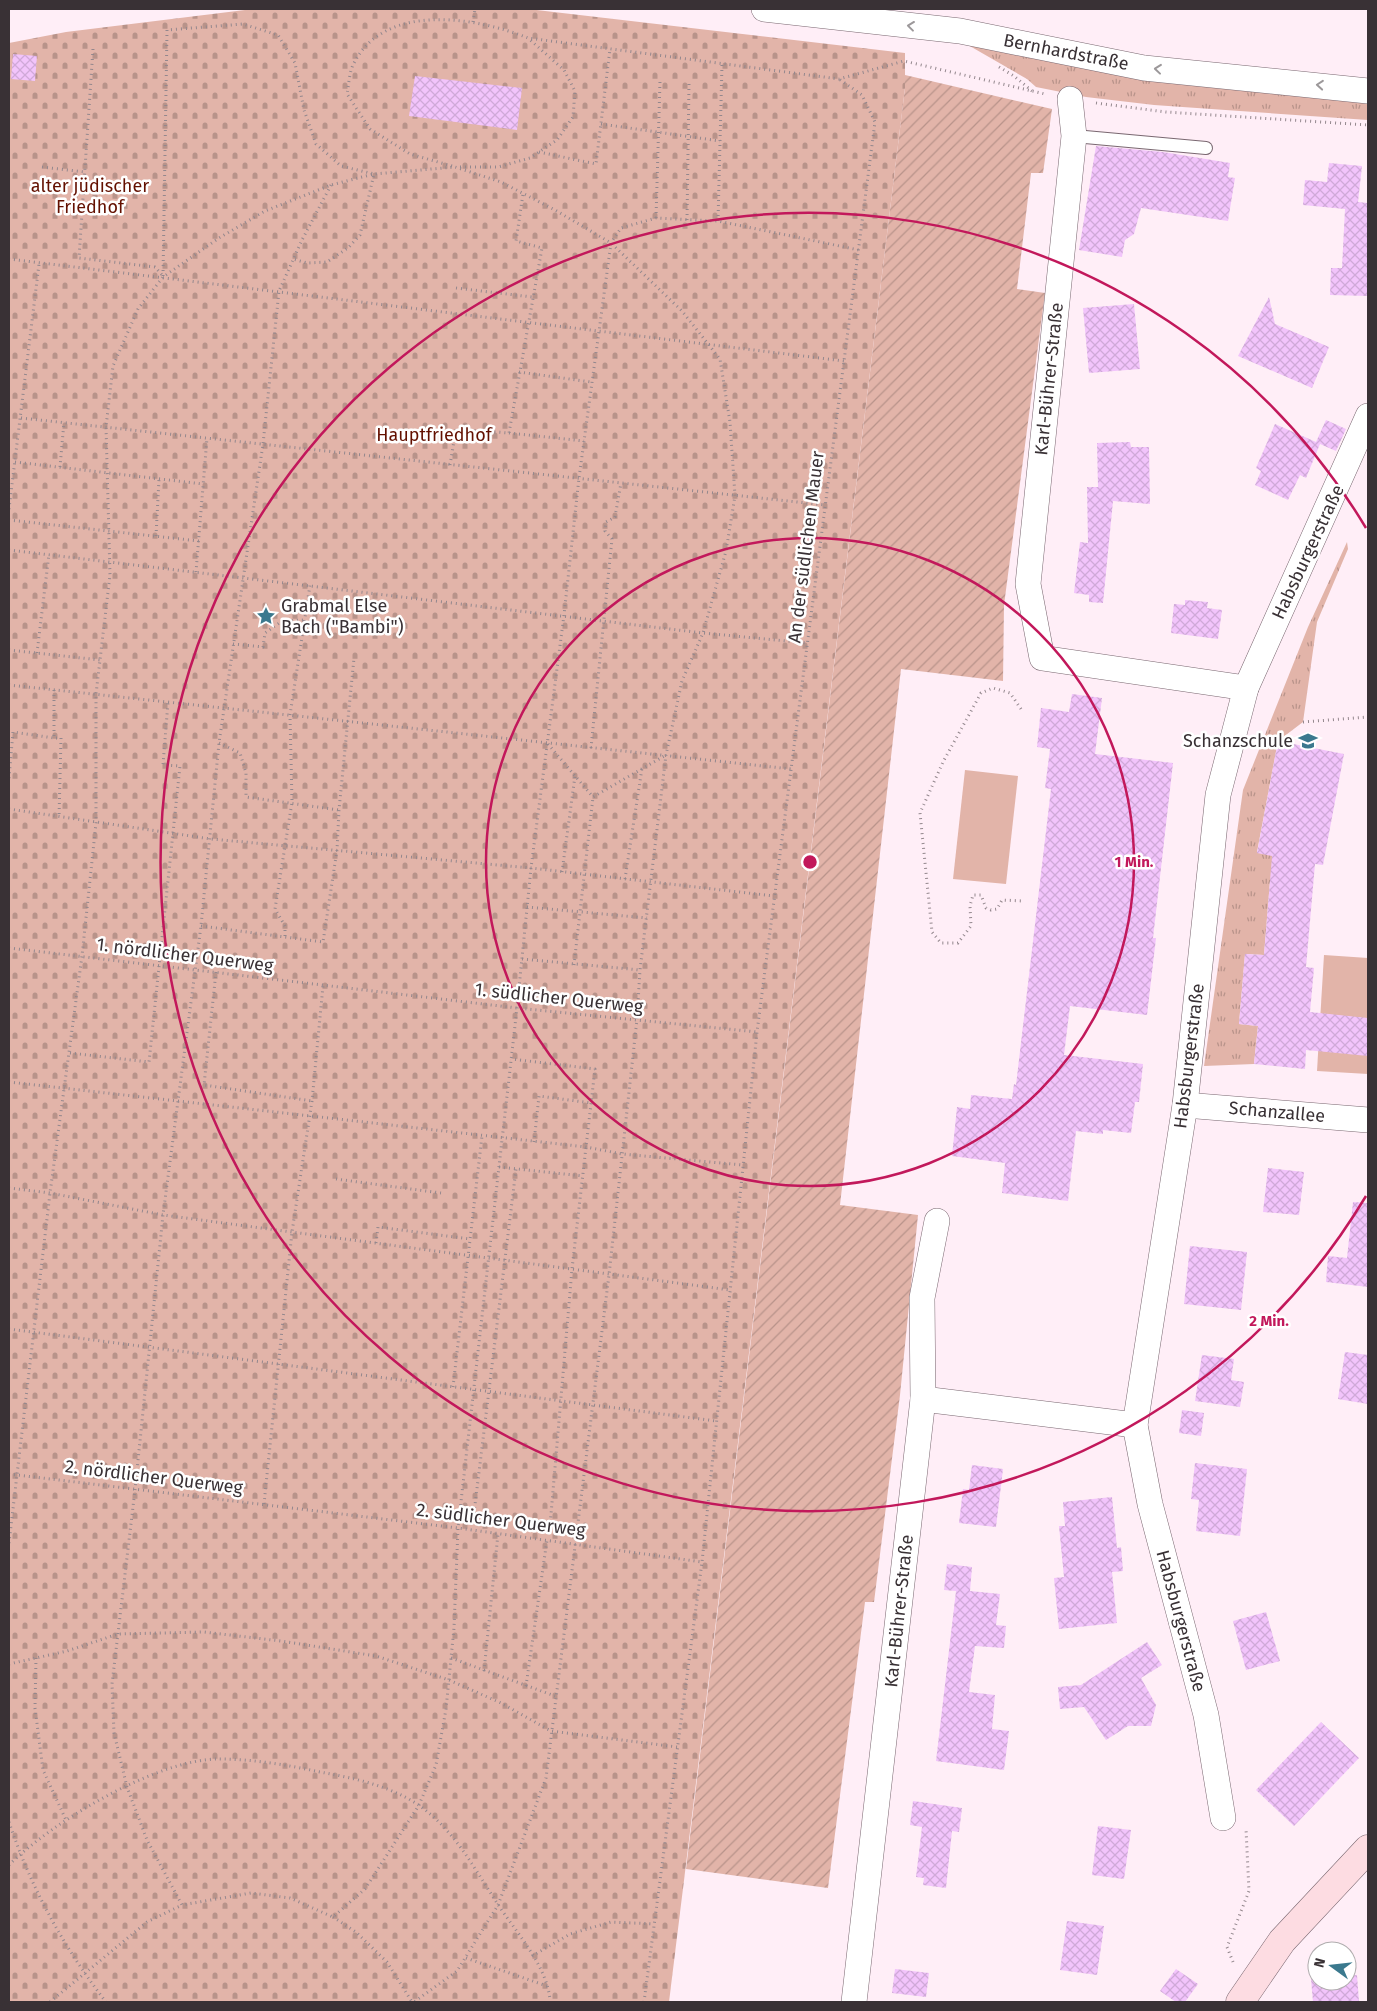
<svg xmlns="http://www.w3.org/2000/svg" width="1377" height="2011" font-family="'Fira Sans',sans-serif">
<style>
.grass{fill:url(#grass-tufts)}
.cemetery{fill:url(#cemetery-stones)}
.garden{fill:url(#garden-furrows)}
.pitch{fill:#e2b4a9}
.building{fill:url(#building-cross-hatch)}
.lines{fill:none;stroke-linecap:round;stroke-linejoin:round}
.lane-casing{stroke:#796770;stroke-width:14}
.street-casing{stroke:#796770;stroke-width:26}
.secondary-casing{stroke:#796770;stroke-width:29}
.path{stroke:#93878d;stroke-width:3;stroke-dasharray:1 4;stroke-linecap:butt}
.lane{stroke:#fff;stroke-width:12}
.street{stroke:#fff;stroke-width:25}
.secondary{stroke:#fddce2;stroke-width:28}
.oneway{stroke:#9c989a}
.ring{fill:none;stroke:#c2185b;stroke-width:2.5}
.labels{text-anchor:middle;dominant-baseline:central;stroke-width:5;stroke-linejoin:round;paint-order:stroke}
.street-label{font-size:18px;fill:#393135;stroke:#fff}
.park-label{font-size:18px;fill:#631000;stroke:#fff}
.poi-label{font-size:18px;fill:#393135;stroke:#fff;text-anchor:start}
.centre{fill:#c2185b;stroke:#fff;stroke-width:2.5}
.ring-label{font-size:15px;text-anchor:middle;font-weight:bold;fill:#c2185b;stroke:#fff;stroke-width:5;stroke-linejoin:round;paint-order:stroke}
</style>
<defs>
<pattern id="grass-tufts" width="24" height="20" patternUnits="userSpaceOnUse" patternTransform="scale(1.25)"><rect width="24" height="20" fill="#e2b4a9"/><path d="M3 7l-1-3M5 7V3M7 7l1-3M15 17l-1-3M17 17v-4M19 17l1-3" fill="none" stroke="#b8938a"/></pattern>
<pattern id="cemetery-stones" width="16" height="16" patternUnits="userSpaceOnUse" patternTransform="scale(1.25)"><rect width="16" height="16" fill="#e2b4a9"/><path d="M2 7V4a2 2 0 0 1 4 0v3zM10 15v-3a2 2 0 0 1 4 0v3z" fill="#b8938a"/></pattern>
<pattern id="garden-furrows" width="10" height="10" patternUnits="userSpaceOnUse" patternTransform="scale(1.25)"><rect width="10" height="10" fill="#e2b4a9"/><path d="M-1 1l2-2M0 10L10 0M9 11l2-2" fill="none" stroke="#b8938a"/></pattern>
<pattern id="building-cross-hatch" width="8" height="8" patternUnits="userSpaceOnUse" patternTransform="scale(1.25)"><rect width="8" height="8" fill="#f2c4fb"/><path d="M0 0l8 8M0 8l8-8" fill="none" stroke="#d0a9d8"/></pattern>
</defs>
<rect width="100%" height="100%" fill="#ffeef7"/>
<!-- grass -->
<g class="grass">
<path d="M968,45l400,55v20l-214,-15 -68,-8 -50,-10 -9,-8z"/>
<path d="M1347,542l1,7 -31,73 -14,100 -25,19 -21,111 22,5 -9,24 -6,74 -19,-1 -6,70 19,2 -4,38 -50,2 39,-276 65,-163z"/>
</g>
<!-- cemetery -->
<path class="cemetery" d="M253,9h275l377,44v35l-236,1914h-660v-1959l57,-11z"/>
<!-- garden -->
<path class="garden" d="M905,75l147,34 -9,64h-12l-14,116 28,4 -41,312 -1,76 -102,-12 -61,536 78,10 -18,180 -26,207h-9l-37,286 -142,-19 219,-1781z"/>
<!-- pitch -->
<g class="pitch">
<path d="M965,770l53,6 -12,108 -53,-5z"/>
<path d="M1324,955l44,3v116l-51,-3z"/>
</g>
<!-- building -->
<g class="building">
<path d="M13,54l24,2 -2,25 -24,-2z"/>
<path d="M415,76l107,12 -5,42 -108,-14z"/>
<path d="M1096,146l67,6 67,11 -2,14 7,1 -7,43 -87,-13 -7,26 -9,6 -3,17 -43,-7z"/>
<path d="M1329,163l33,3 -4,36 10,1v93l-38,-1 1,-27h11l3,-59 -42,-4 2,-25 22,2z"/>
<path d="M1269,297l6,27 54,23 -17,41 -74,-32z"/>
<path d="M1134,304l6,65 -51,4 -6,-65z"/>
<path d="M1326,420l20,9 -10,22 -16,-7 -14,34 -6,-3 -12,25 -33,-15 6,-14 -5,-3 19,-44 41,18z"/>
<path d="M1130,442l1,5h18l1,57 -37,-3 -10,102 -14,-1v-7l-15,-2 6,-51 8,1 -1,-56h11l-1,-44z"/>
<path d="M1185,600l23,2 -1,6 15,2 -4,29 -47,-6 3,-29 11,1z"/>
<path d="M1072,694l30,4 -7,56 78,9 -20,175h3l-9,77 -77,-9 -6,49 79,9 -4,38h-4l-4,31 -28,-3v4l-27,-3 -8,70 -66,-8 3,-30 -53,-7 5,-49 13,2 1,-14 41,4 2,-15 2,1 35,-296 -6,-1 5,-39 -13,-2 4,-39 28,4z"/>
<path d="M1278,741l66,13 -21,111 -8,-1 -9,103 8,1 -4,44 58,6v38l-62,-6 -1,19 -51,-5 4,-38 -19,-2 6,-70 19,1 8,-99 -15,-3z"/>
<path d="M1268,1168l36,4 -5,43 -36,-3z"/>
<path d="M1353,1202l15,1v84l-42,-5 2,-26 19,2z"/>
<path d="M1190,1246l57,6 -6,58 -57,-6z"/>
<path d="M1345,1352l23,3v49l-30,-5z"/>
<path d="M1202,1355l32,4 -3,21 13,2 -4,25 -45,-6z"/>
<path d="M1182,1410l22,3 -3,23 -22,-3z"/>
<path d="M1195,1463l52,6 -7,67 -44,-5 3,-31 -8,-1z"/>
<path d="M972,1465l31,4 -7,58 -37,-4 4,-34 6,1z"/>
<path d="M1112,1497l5,51 4,-1 2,24 -11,1 5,51 -58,6 -5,-51 10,-1 -5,-51h6l-2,-24z"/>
<path d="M947,1564l25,3 -2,24 30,3 -4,31 10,1 -2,22 -29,-2 -6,46 26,3 -3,34 17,2 -5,39 -68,-9 20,-170 -12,-1z"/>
<path d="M1266,1612l14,49 -34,9 -13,-49z"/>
<path d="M1147,1642l15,23 -21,13 15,27 -5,21h-23l-22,14 -22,-33 -24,2 -2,-22 23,-2z"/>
<path d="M1321,1722l38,36 -65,68 -38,-36z"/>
<path d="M913,1801l49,7 -3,24 -7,-1 -6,57 -23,-3 1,-7 -8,-1 6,-50 -12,-2z"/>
<path d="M1098,1826l33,4 -7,49 -32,-4z"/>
<path d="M1067,1921l37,5 -7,49 -37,-5z"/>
<path d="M895,1969l34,4 -3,24 -34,-4z"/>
<path d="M1176,1969l22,15 -13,18h-9l-16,-11z"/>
<path d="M1357,1975l2,27h-46l-2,-23 36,2v-5z"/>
</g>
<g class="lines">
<!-- lane casing -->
<g class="lane-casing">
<path id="lane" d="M1074,136l132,12"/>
</g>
<!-- street casing -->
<g class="street-casing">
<g id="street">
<path d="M764,9l196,22 184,37 224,23"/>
<path d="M1070,99l4,37 -46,448 14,74 204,30"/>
<path d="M1185,1105l183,15"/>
<path d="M923,1399l212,26"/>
<path d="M1223,1818l-17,-103 -56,-211 -15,-79 50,-320 33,-310 28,-107 122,-272"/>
<path d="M854,2002l69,-603 -1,-101 15,-77"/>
</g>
</g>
<!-- secondary casing -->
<g class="secondary-casing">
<path id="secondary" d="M1240,2002l42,-61 86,-92"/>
</g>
<!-- path -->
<g class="path">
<path d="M9,10v-1"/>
<path d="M473,22l2,-13"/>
<path d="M93,49l-14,209 76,9 8,9"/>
<path d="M999,67l15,9 18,15"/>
<path d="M1096,103l70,9 202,13"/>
<path d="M601,124l119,17"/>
<path d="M539,152l57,12 14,-115"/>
<path d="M452,166l-42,-12 -40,-25 -23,-35c2,-10 2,-22 7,-31 31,-61 122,-46 174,-25l311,41 65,-18 141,33"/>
<path d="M42,167l43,5"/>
<path d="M460,167h38l32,-9 27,-18 16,-23 2,-26 -11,-21 -36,-32"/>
<path d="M331,185l-29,55 -23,51 -16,153 -44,299 -18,183 -38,289 -28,275 -23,194 2,49 13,54 20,53 35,65 69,-12 39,5 43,19 32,-28 54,-84 17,-40 10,-56 8,-81 4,-100 59,-520 14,-140 33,-253 15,-137 32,-235 10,-15 35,-10 62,3 141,29"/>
<path d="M656,218l4,-137"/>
<path d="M687,220l2,-137"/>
<path d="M718,221l4,-157"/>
<path d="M9,259l835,102"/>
<path d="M163,276l4,-246 76,-6 35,11 17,28 9,47 12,34 25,22 33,8 -14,61 -12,13 -21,14 -20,1 -14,-4"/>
<path d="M456,288l76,9"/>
<path d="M519,372l72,10"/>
<path d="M21,418l804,87"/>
<path d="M509,433l75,8"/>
<path d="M15,462l188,22"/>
<path d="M450,465l6,-36 53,4 33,-185 -26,-7 7,-47"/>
<path d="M60,467l4,-45"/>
<path d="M9,509l30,-245"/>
<path d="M9,520l190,21"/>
<path d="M156,536l3,-57"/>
<path d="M9,550l694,83 104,10"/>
<path d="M196,572l11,-134"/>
<path d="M233,644l30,3 2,-14 17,-12 23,-1"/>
<path d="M9,650l91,10"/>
<path d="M37,653l12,-99"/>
<path d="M9,685l782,84"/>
<path d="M54,690v48h7l-2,80"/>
<path d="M1021,709l-11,-16 -17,-5 -12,5 -38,69 -23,51 12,119 9,11h17l13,-17 -1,-20 3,-11h8l5,13 5,2 6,-1 5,-9 21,1"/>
<path d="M1303,722l65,-5"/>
<path d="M219,743l21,10 6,20v24l93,13"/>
<path d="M548,744l45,53 73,-42"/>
<path d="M591,748l21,-209 -7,-8 1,-9 9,-5 6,-34"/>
<path d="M9,778l4,-46 41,6"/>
<path d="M9,809l202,30 320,29 243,28"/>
<path d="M562,872l13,-96"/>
<path d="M625,879l17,-111"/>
<path d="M527,907l120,11"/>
<path d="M201,926l122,16 14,-92 2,-40 15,-152"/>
<path d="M285,936v-10l-10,-17 17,-107 -2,-87 20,-130"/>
<path d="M9,948l508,60 240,24"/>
<path d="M522,959l118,11"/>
<path d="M574,965l19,-168"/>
<path d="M216,972l-12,113 108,16"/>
<path d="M70,1053l79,9 31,-296 -17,-1 5,-63"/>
<path d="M9,1082l577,65 36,7 121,11"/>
<path d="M534,1142l5,-46 52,7"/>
<path d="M499,1167l84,9"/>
<path d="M336,1179l105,14"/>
<path d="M9,1188l41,5 113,22 567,75"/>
<path d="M376,1243l2,-16 92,12"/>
<path d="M9,1329l707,92"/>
<path d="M453,1387l29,-251"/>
<path d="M9,1474l449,54 244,34"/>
<path d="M264,1504l28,-272 20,-131 11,-115"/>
<path d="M460,1511l90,15 22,-257 23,-200 -84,-10"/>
<path d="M474,1513l42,-344"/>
<path d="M9,1543l41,-350 32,-237 14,-133v-129l14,-119 -4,-148 7,-61 25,-57 25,-32 56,-39 46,-27 66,-26 43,-11 81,-7 46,15 54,28 56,33 71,68 38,48 10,63 5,74 -9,55 -23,82 -21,48 -16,74 -26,215 -3,49 -28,256 -63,503 -48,127 -41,66 -43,31"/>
<path d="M36,1658l-1,50 8,62 23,50"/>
<path d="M451,1658l104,38"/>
<path d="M9,1664l58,-13 51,-17 86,-2 77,9 95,15 73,24 52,23 50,28 126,16"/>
<path d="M484,1671l14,-137"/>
<path d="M526,1686l21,-146"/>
<path d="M9,1822c22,66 55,126 97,180"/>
<path d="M9,1865c43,-43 148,-106 210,-106 33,0 69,6 101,13 34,6 71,14 100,34 35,25 54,62 77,97 18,28 52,65 53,99"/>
<path d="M333,1917l23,15 31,30 25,40"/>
<path d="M532,1956l38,-22 41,-12 43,2"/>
<path d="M466,1958l81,28"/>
<path d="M1233,1962l-6,-15 22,-56 -3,-62"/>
<path d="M50,2002l97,-80 35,-17"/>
<path d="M644,2002l58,-440 55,-530 118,-910 -13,-27 -23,-16"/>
</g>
<!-- lane -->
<use href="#lane" class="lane"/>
<!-- street -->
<use href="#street" class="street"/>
<!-- secondary -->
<use href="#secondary" class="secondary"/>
</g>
<!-- one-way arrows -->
<defs><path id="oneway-chevron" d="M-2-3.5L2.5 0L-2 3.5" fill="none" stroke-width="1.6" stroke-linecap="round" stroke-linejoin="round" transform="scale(1.25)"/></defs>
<g class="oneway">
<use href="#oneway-chevron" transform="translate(911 26) rotate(-173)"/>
<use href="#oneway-chevron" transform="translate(1158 69) rotate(-174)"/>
<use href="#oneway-chevron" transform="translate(1320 85) rotate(-175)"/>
</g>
<!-- distance rings -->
<g class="ring">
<circle cx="810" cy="862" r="324"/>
<path d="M1366 1196A649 649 0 1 1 1366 528"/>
</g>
<!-- icons -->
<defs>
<g id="sight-bare" transform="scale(1.5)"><path d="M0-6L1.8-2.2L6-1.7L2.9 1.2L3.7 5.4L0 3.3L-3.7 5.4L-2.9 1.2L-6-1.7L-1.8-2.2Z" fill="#3b798e" stroke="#fff" stroke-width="2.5" paint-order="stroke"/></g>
<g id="school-bare" transform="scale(1.5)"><path d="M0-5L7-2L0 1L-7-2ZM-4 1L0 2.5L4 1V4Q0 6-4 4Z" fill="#3b798e" stroke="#fff" stroke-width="2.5" paint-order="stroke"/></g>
</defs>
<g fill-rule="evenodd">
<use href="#sight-bare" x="266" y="616"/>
<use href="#school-bare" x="1308" y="741"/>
</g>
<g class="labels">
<!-- street labels -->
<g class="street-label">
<text transform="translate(1066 52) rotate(11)">Bernhardstraße</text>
<text transform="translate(1049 379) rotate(-84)">Karl-Bührer-Straße</text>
<text transform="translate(806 547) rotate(-83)">An der südlichen Mauer</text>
<text transform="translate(1308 552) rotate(-65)">Habsburgerstraße</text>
<text transform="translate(185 955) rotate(7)">1. nördlicher Querweg</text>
<text transform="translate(559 998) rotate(6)">1. südlicher Querweg</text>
<text transform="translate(1189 1056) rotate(-83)">Habsburgerstraße</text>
<text transform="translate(1277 1112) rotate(5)">Schanzallee</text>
<text transform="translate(154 1477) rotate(7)">2. nördlicher Querweg</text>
<text transform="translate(501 1520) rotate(7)">2. südlicher Querweg</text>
<text transform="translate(899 1611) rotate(-84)">Karl-Bührer-Straße</text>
<text transform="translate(1181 1621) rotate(75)">Habsburgerstraße</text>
</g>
<!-- park labels -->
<g class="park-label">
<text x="90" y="186">alter jüdischer<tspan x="90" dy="21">Friedhof</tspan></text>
<text x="434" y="435">Hauptfriedhof</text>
</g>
<!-- poi labels -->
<g class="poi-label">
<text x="281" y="606">Grabmal Else<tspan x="281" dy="21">Bach ("Bambi")</tspan></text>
<text x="1293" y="741" text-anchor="end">Schanzschule</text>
</g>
</g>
<circle cx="810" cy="862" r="8" class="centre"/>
<g class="ring-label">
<text x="1134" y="867">1 Min.</text>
<text x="1269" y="1326">2 Min.</text>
</g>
<!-- border -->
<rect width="1377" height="2011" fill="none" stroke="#393135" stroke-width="20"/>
<!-- north arrow -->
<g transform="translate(1332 1966) rotate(285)"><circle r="24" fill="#ffffff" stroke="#b0adae"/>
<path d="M0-4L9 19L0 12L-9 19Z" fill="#3b798e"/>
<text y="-8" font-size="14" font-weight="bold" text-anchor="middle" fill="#393135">N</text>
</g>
</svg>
